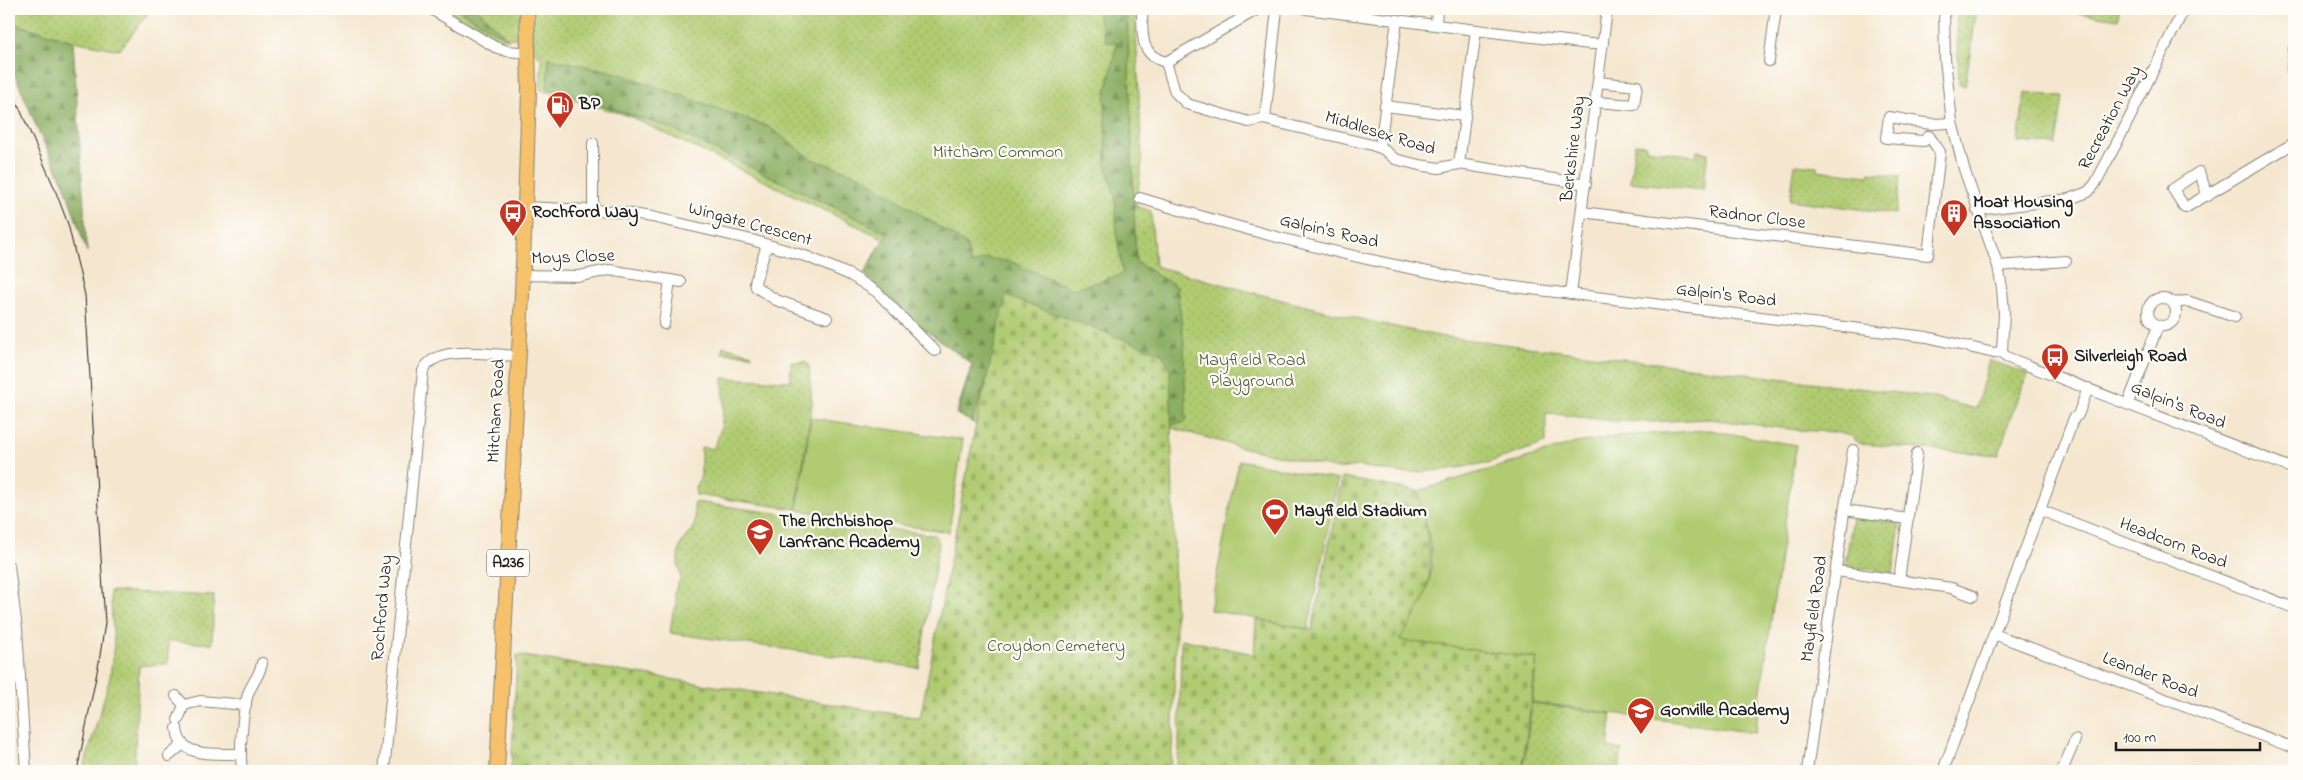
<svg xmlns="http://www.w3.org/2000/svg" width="2303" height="780" font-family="'Indie Flower',sans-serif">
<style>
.grass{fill:url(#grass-dots);stroke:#667446}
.forest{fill:url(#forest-firs);stroke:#546640}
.cemetery{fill:url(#cemetery-stones);stroke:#667446}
.garden{fill:#b0cb71;stroke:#667446}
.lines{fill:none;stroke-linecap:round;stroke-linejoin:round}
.minor-casing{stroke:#888276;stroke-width:12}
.major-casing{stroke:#888276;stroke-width:16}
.minor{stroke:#fff;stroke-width:10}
.major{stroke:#f5c16b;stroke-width:14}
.tram{stroke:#1c1c1c;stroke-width:1}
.labels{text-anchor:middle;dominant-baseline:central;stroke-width:4.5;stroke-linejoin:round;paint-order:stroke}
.shield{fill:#fdfcf7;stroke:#605f5e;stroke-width:1}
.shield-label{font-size:16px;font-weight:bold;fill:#1c1c1c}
.poi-label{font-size:18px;font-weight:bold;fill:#1c1c1c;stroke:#fdfcf7;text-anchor:start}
.street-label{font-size:18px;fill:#1c1c1c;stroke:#fdfcf7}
.park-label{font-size:18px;fill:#50593a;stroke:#fdfcf7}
</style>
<defs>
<pattern id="grass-dots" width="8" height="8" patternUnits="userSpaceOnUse" patternTransform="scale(1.25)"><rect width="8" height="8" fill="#b0cb71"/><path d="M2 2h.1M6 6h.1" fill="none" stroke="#97ae61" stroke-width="1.8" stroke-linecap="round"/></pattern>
<pattern id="forest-firs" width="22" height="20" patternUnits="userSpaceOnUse" patternTransform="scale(1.25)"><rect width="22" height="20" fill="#8caf63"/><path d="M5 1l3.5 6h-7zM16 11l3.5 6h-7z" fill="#728e51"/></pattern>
<pattern id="cemetery-stones" width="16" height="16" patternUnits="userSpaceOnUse" patternTransform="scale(1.25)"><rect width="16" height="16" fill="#b0cb71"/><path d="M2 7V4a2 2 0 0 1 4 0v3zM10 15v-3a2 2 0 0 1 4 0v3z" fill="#97ae61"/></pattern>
</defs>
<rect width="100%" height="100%" fill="#fdfcf7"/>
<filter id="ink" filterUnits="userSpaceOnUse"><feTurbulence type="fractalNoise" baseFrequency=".02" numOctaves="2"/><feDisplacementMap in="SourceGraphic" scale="10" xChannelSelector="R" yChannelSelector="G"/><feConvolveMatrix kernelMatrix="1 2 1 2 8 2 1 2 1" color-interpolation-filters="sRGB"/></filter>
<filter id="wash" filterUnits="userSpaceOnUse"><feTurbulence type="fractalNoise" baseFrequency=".0096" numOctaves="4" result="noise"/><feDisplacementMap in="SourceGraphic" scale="20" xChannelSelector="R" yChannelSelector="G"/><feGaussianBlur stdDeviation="1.12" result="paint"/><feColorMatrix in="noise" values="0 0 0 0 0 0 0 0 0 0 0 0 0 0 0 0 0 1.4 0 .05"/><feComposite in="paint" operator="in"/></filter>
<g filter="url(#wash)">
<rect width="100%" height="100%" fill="#f5e7cf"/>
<!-- grass -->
<g class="grass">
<path d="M9,9h142l-31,41 -47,-9 -64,-19z"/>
<path d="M447,9h688l7,153 -6,44 15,5 4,55c94,26 188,51 284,70l492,61 45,12 13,-49 39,14 -18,44 -11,37 -139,-11 -9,-8 -17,-4 -37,-2 -88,-11 -59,3 -37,-1 -67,-8v30l-59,20 -43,7 -42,3 -43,-7 -21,3 -102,-23 -64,-18 -2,-61 -164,-71 -30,128 -20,-10 16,-50 -56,-41 -52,-49 20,-35 -255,-123 -89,-26 2,-32 -26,-20 -23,1z"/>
<path d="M1956,9h21l-12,77 -6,-1z"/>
<path d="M2072,9h47l-1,10 -47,-7z"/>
<path d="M2025,92l38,5 -7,48 -38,-3z"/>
<path d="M1635,144l11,1v4l50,7 1,-5 11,2 -5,37 -73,-8z"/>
<path d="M1795,164l22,2v4l52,6 1,-4 30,4 -4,38 -106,-14z"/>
<path d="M723,346l29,8v1l-30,-2z"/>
<path d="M791,362h15l3,3 3,39 -16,105 -100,-14 -1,-8 6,-11v-29l12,2c12,-22 11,-48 10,-71l67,3z"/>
<path d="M695,502l239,33 5,8 -20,125 -249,-35 3,-21 4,-7 -3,-12 7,-16c-4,-10 -4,-26 1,-35 4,-6 10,-11 12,-17 3,-8 -2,-15 1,-23z"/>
<path d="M1853,517l47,6 -7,50 -48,-7z"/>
<path d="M110,591l104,5 -2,48 -44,-3v23l-29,2 -5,105h-51l27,-94 4,-33z"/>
<path d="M1532,703l80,11 -4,34 14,2 -3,21h-96z"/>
</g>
<!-- forest -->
<g class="forest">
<path d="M457,9h20l32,31z"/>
<path d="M1096,9h31l9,253 41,25 7,55 2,80 -20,4 -155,-122 -39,118 -14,-8 14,-50 -56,-41 -52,-49 23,-41 -219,-106 -121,-39 2,-30 69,15 151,54 43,32 49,17 105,68 5,21 15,-7 26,4 61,27 50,-15 -6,-36 -2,-42 -9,-30 -1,-69 12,-54 -11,-1z"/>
<path d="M9,22l64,19 14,211 -23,-68 -24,-49 -27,-65 -4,-13z"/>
</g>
<!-- cemetery -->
<g class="cemetery">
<path d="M1006,296l155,57 9,14 6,272 -4,111 -2,21h-659l6,-116 403,63 56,-294z"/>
<path d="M1342,478l76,13c10,47 23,86 -5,130 -4,7 -9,13 -13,19l137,18 -15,113h-346l3,-21 2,-111 73,15 2,-35 56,11z"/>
</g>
<!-- garden -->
<g class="garden">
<path d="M811,418l152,22 -14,92 -152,-22z"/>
<path d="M1709,430l87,15 -41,288 -223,-31 5,-44 -138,-18c19,-25 36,-57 32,-89 -2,-20 -9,-40 -13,-60l158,-48 42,-7z"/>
<path d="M1239,460l99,20 -30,149 -98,-19z"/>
</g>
</g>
<g filter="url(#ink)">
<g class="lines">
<!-- minor casing -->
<g class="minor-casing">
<g id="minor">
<path d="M431,9l64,38 12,4 23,2"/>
<path d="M1142,9c1,23 -4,46 24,53"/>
<path d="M1306,9l284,35h13"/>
<path d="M1944,9l1,50 7,63 12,47 34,97 4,22 2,25 -2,39"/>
<path d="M1436,24l1,-15"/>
<path d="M2294,48l-2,20 2,14"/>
<path d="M1769,61l7,-52"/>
<path d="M1166,62l9,30 12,12 62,18 14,-3 109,26 11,4 12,10 24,6 20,3 20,-4 127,20"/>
<path d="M1166,62l92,-53"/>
<path d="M1596,102l38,3 3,-19 -39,-4"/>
<path d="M1385,106l79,10"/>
<path d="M1265,119l12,-110"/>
<path d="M1380,147l17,-127"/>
<path d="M1459,164l17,-134"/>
<path d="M2208,196l-9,-24 -26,17 12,19 109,-65"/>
<path d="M1140,198c120,37 242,68 366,88l421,51 67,16 8,-1"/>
<path d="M524,207l87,4 41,6 100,23 56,17 42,18 27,17 58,59"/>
<path d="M593,210v-67"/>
<path d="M1977,210l92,-11 19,-7 7,-8 27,-51 62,-124"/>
<path d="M1582,212l346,43 12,-103 -11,-16 -5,5 -38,-3 3,-21c21,3 42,10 63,5"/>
<path d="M767,245l-12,37 1,5 20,13 51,18"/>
<path d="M1998,266l68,-5"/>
<path d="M522,275l58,1 29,-6 61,10 -6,44"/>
<path d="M670,280l11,2"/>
<path d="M1571,294l36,-285"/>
<circle cx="2162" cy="312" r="14"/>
<path d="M2174,303l13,-2 48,16"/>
<path d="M2002,352l4,5 288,112"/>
<path d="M2128,403l30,-77"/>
<path d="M1845,510l63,9"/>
<path d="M2040,510l254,98"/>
<path d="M9,566l8,63 9,142"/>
<path d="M1837,571l114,17 22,8"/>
<path d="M1899,580l18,-127"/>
<path d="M1994,634l300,114"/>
<path d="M176,696l8,9"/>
<path d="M178,720l6,-15 16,-4 46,4"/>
<path d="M177,728c2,32 40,25 64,26"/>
<path d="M169,756l13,-11"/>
<path d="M243,771c-5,-13 0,-62 5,-77 4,-11 12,-19 14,-31"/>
<path d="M384,771l39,-400c12,-28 70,-16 95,-15"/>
<path d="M1807,771l46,-321"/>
<path d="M1943,771l131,-353 4,-3 10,-27"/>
<path d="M2062,771l13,-31"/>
</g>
</g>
<!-- major casing -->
<g class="major-casing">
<path id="major" d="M497,771l25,-477 7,-203 -2,-82"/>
</g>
<!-- minor -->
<use href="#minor" class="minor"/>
<!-- major -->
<use href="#major" class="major"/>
<!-- tram -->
<path class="tram" d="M9,84l45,103 14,37 17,71 20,328 -6,39 -22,109"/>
</g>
</g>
<!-- icons -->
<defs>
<g id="fuel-pin" transform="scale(1.4375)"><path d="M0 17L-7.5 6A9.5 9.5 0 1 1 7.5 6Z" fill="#c8321e" stroke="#fdfcf7"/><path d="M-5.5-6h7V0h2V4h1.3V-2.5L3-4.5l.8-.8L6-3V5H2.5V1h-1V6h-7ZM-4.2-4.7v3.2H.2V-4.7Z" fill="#fff"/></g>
<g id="bus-pin" transform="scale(1.4375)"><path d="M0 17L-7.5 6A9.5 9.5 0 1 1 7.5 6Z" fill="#c8321e" stroke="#fdfcf7"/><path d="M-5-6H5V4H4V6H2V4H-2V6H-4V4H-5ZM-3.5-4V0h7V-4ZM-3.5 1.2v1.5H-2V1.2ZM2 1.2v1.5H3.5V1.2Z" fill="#fff"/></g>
<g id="building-pin" transform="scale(1.4375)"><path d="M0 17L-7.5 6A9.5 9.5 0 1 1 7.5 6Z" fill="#c8321e" stroke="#fdfcf7"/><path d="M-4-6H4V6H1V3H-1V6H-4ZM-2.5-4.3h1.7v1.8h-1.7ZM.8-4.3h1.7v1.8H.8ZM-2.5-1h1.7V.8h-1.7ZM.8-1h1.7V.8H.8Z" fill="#fff"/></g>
<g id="stadium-pin" transform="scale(1.4375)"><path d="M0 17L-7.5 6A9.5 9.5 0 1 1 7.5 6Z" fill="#c8321e" stroke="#fdfcf7"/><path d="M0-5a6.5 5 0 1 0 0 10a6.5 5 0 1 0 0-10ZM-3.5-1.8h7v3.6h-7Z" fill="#fff"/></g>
<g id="school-pin" transform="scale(1.4375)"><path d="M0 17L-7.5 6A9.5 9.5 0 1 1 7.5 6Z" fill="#c8321e" stroke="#fdfcf7"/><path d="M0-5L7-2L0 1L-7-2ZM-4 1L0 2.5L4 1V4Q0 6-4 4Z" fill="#fff"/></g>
</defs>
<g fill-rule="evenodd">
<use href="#fuel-pin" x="560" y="105"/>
<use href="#bus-pin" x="513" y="213"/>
<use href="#building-pin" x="1954" y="213"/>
<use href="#bus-pin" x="2055" y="357"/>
<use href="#stadium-pin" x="1275" y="512"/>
<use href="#school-pin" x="760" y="532"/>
<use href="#school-pin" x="1641" y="711"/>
</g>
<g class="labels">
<!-- shield labels -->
<rect class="shield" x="487" y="549.5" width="42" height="27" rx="4"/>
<g class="shield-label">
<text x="508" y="563">A236</text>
</g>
<!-- poi labels -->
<g class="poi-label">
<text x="579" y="105">BP</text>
<text x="1973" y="203">Moat Housing<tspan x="1973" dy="21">Association</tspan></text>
<text x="532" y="213">Rochford Way</text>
<text x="2074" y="357">Silverleigh Road</text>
<text x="1294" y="512">Mayfield Stadium</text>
<text x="779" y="522">The Archbishop<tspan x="779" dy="21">Lanfranc Academy</tspan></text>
<text x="1660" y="711">Gonville Academy</text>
</g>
<!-- street labels -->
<g class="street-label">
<text transform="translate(2111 118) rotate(-62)">Recreation Way</text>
<text transform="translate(1380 134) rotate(17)">Middlesex Road</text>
<text transform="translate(1574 149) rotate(-83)">Berkshire Way</text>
<text transform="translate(1757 218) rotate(7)">Radnor Close</text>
<text transform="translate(750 225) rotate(15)">Wingate Crescent</text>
<text transform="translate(1329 232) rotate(13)">Galpin's Road</text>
<text transform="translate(573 258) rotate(-2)">Moys Close</text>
<text transform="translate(1726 296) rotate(7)">Galpin's Road</text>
<text transform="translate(2178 406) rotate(22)">Galpin's Road</text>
<text transform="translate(497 411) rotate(-87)">Mitcham Road</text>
<text transform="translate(2173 544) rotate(21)">Headcorn Road</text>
<text transform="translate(383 608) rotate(-85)">Rochford Way</text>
<text transform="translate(1815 609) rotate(-82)">Mayfield Road</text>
<text transform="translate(2150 676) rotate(21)">Leander Road</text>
</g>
<!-- park labels -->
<g class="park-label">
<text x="998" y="153">Mitcham Common</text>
<text x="1252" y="361">Mayfield Road<tspan x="1252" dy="21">Playground</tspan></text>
<text x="1056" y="647">Croydon Cemetery</text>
</g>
</g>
<!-- margin -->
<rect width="2303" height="780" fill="none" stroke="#fdfcf7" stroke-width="30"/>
<!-- scale -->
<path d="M2116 742v8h144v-8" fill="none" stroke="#1c1c1c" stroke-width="2.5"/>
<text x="2123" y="742" font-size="15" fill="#1c1c1c" stroke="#fdfcf7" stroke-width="4" paint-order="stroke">100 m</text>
</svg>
